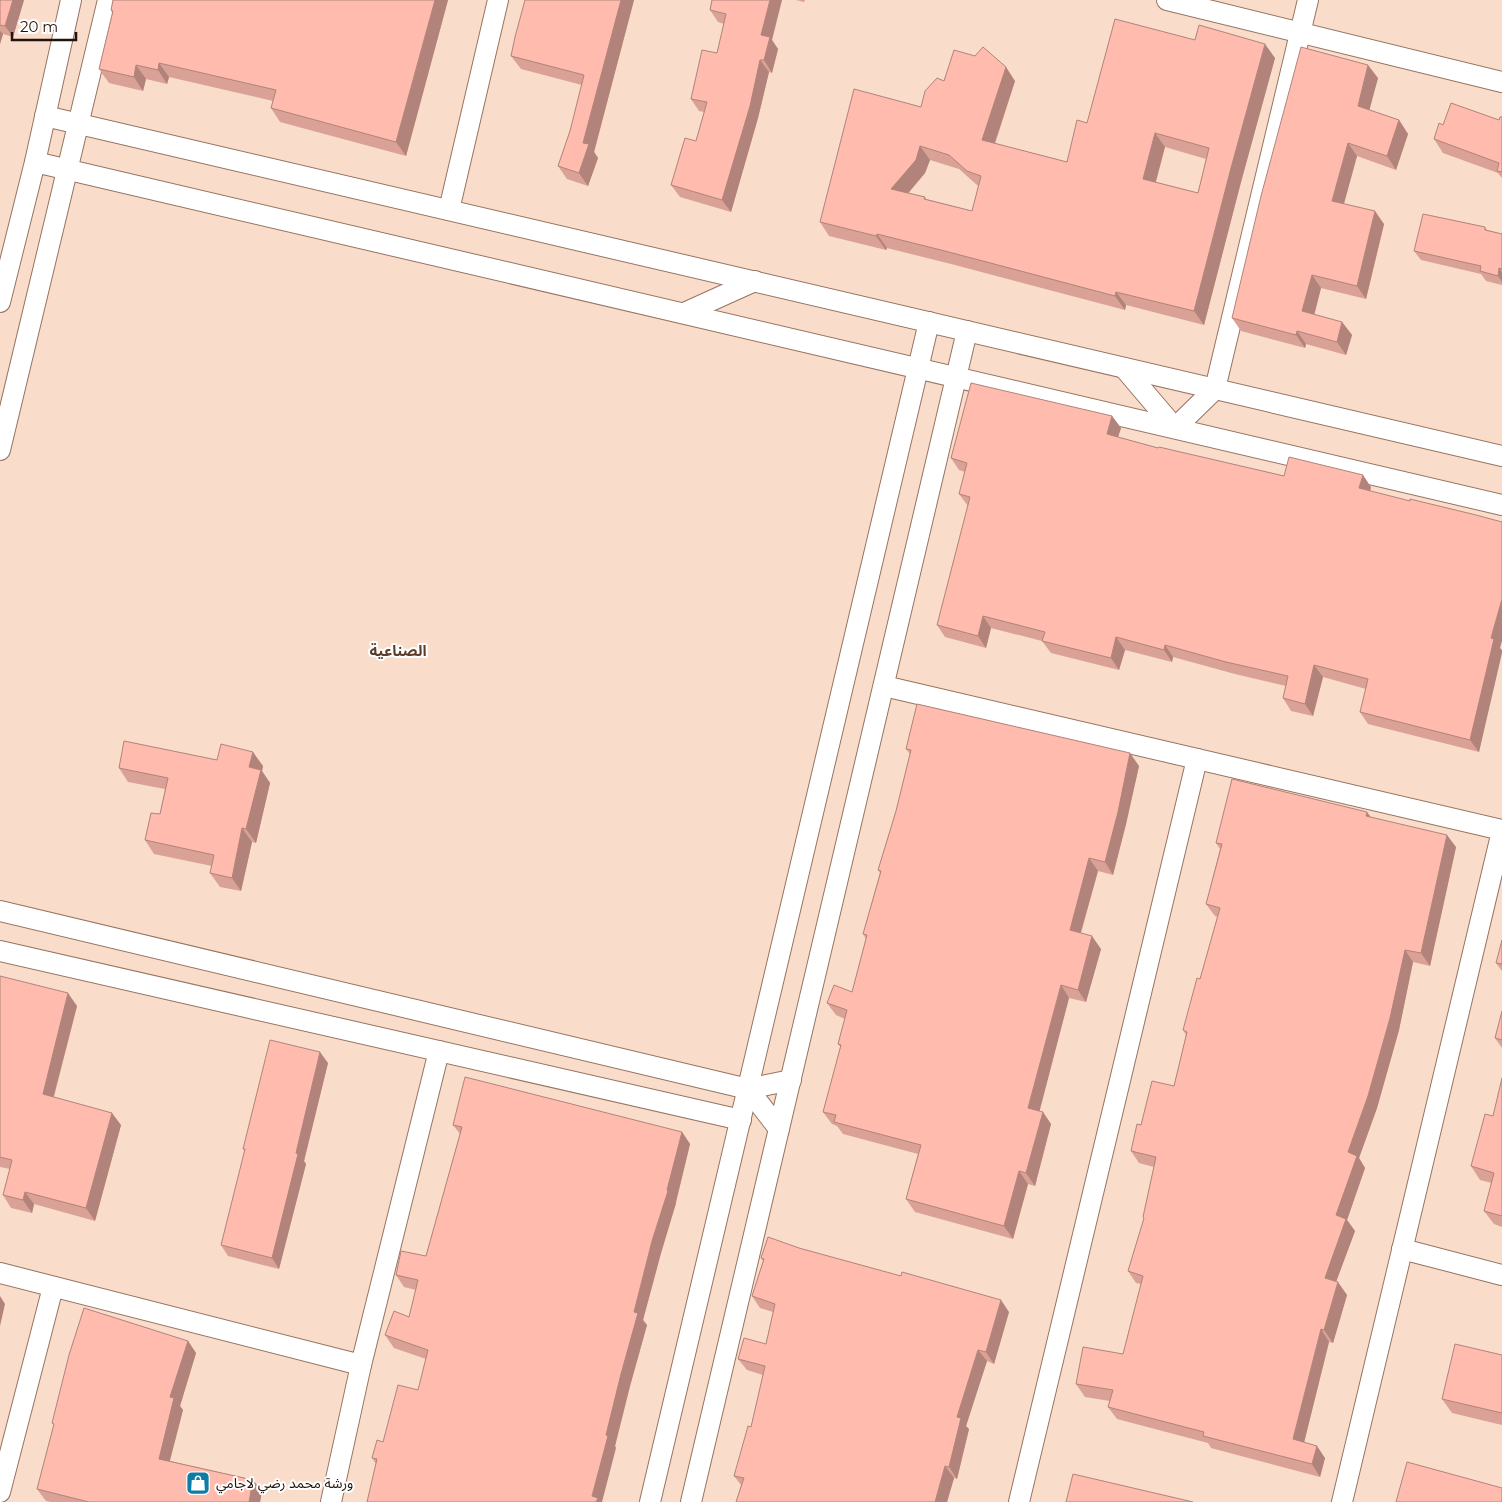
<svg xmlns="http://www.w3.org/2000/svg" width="1502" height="1502" font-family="Montserrat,'Noto Sans Arabic',sans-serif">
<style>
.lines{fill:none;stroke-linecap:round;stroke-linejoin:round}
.street-casing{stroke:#967461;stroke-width:22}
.street{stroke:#fff;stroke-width:20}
.wall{fill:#daa196;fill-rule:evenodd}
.shaded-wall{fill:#b2837a}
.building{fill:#febbae;stroke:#b2837a;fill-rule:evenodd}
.labels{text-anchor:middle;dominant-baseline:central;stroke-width:4;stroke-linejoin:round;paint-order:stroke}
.poi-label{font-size:14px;fill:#21140c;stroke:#fff;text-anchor:start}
.neighbourhood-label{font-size:15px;font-weight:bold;fill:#5c3d2c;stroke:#fff}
</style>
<rect width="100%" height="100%" fill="#fadccb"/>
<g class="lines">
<!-- street casing -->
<g class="street-casing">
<g id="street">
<path d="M1167,0l335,82"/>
<path d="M45,116l1457,340"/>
<path d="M35,162l1467,343"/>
<path d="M449,210l49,-210"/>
<path d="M0,302l35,-140 36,-162"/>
<path d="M684,313l71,-32"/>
<path d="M1124,368l51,60 40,-39 93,-389"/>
<path d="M0,450l108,-450"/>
<path d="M884,686l618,144"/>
<path d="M0,911l748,178"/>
<path d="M0,951l741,169"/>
<path d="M779,1129l-31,-40 43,-9"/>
<path d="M1402,1249l100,26"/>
<path d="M0,1273l361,92"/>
<path d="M0,1492l53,-205"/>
<path d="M331,1502l30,-137 78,-314"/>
<path d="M650,1502l279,-1180"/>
<path d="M691,1502l276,-1171"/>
<path d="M1019,1502l178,-743"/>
<path d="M1342,1502l160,-671"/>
</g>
</g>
<!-- street -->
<use href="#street" class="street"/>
</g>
<!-- wall -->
<g class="wall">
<path d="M0,0h24l-11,37 -10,-3 -3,10z"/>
<path d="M113,0h335l-42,156 -126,-34 -9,-14 2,-7 -104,-24 -2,7 -21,-5 -3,12 -34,-8 -10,-14 13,-56 -1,-3z"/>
<path d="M634,0l-40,152 4,6 -10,28 -21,-7 -9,-13 12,-35 12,-46 -61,-16 -10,-13z"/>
<path d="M712,0l60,40 6,9 -6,24 -3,-1 -11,46 -27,94 -51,-15 -9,-12 25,-44 8,-29 -5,-1 -8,-12 26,-46 7,-29 -6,-2 -8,-12z"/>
<path d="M796,0h9l-1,2z"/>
<path d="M1195,40l80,18 -34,124 -37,143 -78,-20 -1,5 -170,-45 -68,-17 -1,2 -57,-14 -9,-14 124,-141h71l-20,63 72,18 20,-39zM1165,147l41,12 -8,34 -43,-11zM930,160l29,9 18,16 2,1 -7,25 -46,-12 -1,-2 -17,-4 17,-20z"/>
<path d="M1378,78l-9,32 30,10 9,14 -12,36 -39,-14 -13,48 40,20 -18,75 -45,-11 -7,26 28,8 10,13 -6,20 -40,-11 -1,4 -64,-17 -9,-13z"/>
<path d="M1502,117v61l-4,-5 -55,-20 -9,-14 9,-14 56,-5z"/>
<path d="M1485,227l2,3 15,4v51l-16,-4 -5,-7 -60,-14 -7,-9z"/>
<path d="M1112,416l9,12 -3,9 40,11 126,28 87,11 -1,4 130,157 -21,104 -111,-28 -8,-12 6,-23 -43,-12 -10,39 -22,-5 -8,-13 3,-12 -51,-12 -62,-17 -1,5 -47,-12 -6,20 -68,-17 -9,-12 -51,-13 -5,20 -41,-11 -8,-12 31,-119 -9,-12 6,-22 -6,-2 -8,-12z"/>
<path d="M906,749l233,17 -13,58 -13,51 -15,-4 -17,62 20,16 -15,53 -17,-4 -30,113 12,13 -16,62 -7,-2 -15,55 -98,-27 -9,-13 12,-45 -75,-20 -6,-8 -5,-2 -9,-12 18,-64 -3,-4 7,-25 -9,-4 -9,-12 25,-11 14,-53 -3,-5 17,-61 -2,-3 18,-59 14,-57z"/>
<path d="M217,760l46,6 -1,5 8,12 -14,60 -4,-1 -11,49 -21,-4 -10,-14 2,-7 -58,-12 -9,-14 15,-26 5,-25 -37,-7 -9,-14z"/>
<path d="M1371,818l85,29 -26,119 -17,-4 -14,68 -22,78 -18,50 6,10 -18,52 8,11 -19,51 11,13 -14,48 -4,-1 -25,100 21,16 -5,19 -109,-29 -3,-5 -91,-24 -9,-12 2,-6 -25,-4 -9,-13 47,-30 18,-70 -5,-1 -8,-12 16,-52 -1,-2 11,-50 -15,-4 -8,-12 10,-26 33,-39 12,-51 -3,-5 17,-51 18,-62 -3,-1 -9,-12 14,-55 -4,-6z"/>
<path d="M1502,940v31l-6,-8z"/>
<path d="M0,976l77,30 -23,91 67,28 -26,96 -61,-17 -2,9 -21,-5 -8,-13 7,-26 -10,-2z"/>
<path d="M1502,1011v37l-7,-10z"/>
<path d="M328,1063l-24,98 2,3 -27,105 -51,-13 -7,-11 24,-94 -2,-2z"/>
<path d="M1502,1078v149l-8,-3 -10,-13 8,-28 -12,-3 -9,-14 22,-50z"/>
<path d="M453,1125l229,7 8,12 -14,58v1l-15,50 -18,67 4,5 -17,61 -15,60 1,2 -240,16 -4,-6 46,-68 8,-31 -32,-11 -9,-13 24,-18 7,-27 -12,-3 -8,-12 30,-19 34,-122z"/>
<path d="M799,1248l210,64 -15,52 -7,-3 -21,65 3,3 -12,50 -3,-1 -7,24h-211l5,-17 -7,-9 17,-49 12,-52 -16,-5 -9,-11 28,-15 7,-32 -13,-4 -8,-12 11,-35 -2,-3z"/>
<path d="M188,1341l8,12 -16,53 3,4 -13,51 83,19 9,12 -2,10h-209l-5,-1 -9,-12 17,-64 -2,-2z"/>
<path d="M1502,1355v70l-50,-12 -10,-14z"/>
</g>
<!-- shaded-wall -->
<g class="shaded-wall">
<path d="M13,0h11l-11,37 -8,-11z"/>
<path d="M435,0h13l-42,156 -10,-14z"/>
<path d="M621,0h13l-40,152 4,6 -10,28 -9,-13 4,-30z"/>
<path d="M770,0h12l-10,40 6,9 -6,24 -8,-13 -3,-25z"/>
<path d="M0,31l3,3 -3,10z"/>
<path d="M1265,44l10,14 -34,124 -37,143 -10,-14 37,-143z"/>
<path d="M760,60l9,12 -11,46 -27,94 -9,-12z"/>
<path d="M159,63l10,14 -2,7 -9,-14z"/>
<path d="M136,65l10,14 -3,12 -9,-14z"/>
<path d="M1368,65l10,13 -11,41 -9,-13z"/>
<path d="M1006,67l9,14 -24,73 -9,-14z"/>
<path d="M1399,120l9,14 -12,36 -9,-14z"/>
<path d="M1155,133l10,14 -12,46 -10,-14z"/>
<path d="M1348,143l9,13 -16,58 -9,-13z"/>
<path d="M920,146l10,14 -5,13 -25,30 -9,-14z"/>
<path d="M1375,211l9,13 -18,75 -9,-13z"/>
<path d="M877,234l10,14 -1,2 -10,-14z"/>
<path d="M1499,268l3,4v10l-4,-6z"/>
<path d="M1312,275l9,13 -9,36 -10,-13z"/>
<path d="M1116,292l10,13 -1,5 -10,-14z"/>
<path d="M1342,322l10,13 -6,20 -9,-13z"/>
<path d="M1297,331l9,13 -1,4 -9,-13z"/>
<path d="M1112,416l9,12 -6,18 -8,-12z"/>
<path d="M1363,475l8,12 -3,13 -9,-12z"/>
<path d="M1502,599v42l-2,7 2,2v3l-23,99 -9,-12 21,-102z"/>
<path d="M983,616l8,12 -5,20 -8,-12z"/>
<path d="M1116,637l9,13 -6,20 -8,-12z"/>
<path d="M1165,645l8,12 -1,5 -8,-12z"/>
<path d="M1314,665l9,12 -10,39 -8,-12z"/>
<path d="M253,752l10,14 -1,5 8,12 -14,60 -10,-14 3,-62z"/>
<path d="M1130,753l9,13 -13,58 -13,51 -8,-13z"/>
<path d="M1367,812l9,12 -10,-8z"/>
<path d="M242,828l10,14 -11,49 -9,-13z"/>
<path d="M1447,835l9,12 -26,119 -9,-13z"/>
<path d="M1089,858l9,13 -20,71 -8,-12z"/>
<path d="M1092,936l9,13 -15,53 -8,-12z"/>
<path d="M1405,950l8,12 -14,68 -22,78 -18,50 6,10 -18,52 8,11 -22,59 -8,-12 11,-63 12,-63z"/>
<path d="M1061,985l8,13 -32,123 -9,-13z"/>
<path d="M68,993l9,13 -26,100 -8,-12z"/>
<path d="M320,1052l8,11 -24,98 2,3 -27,105 -7,-11 24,-105z"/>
<path d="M1043,1112l8,12 -16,62 -9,-13z"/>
<path d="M112,1113l9,12 -26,96 -9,-13z"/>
<path d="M682,1132l8,12 -14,58v1l-15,50 -18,67 4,5 -17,61 -15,60 1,2 -14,54h-6l-4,-6 42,-184 18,-71 15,-51z"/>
<path d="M1019,1171l9,13 -15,55 -9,-13z"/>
<path d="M25,1192l9,12 -2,9 -9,-13z"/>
<path d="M1338,1282l9,13 -14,48 -9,-13z"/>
<path d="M0,1296l5,8 -5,22z"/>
<path d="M1001,1300l8,12 -15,52 -8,-12z"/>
<path d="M1321,1329l8,13 -27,109 -9,-12z"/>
<path d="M188,1341l8,12 -16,53 3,4 -16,61 -8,-12 11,-62z"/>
<path d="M978,1350l9,11 -21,65 3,3 -12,50 -8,-12 8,-50z"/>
<path d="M1317,1446l8,12 -5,19 -8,-13z"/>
<path d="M945,1466l9,12 -7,24h-12z"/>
<path d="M253,1480l9,12 -2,10h-11z"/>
</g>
<!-- building -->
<g class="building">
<path d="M0,0h13l-8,26 -5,-1z"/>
<path d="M113,0h322l-39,142 -125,-34 5,-18 -117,-27 -1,7 -22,-5 -2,12 -35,-8 14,-58 -2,-1z"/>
<path d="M525,0h96l-38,143 6,1 -10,29 -21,-7 12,-35 14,-56 -73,-19 4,-19z"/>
<path d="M712,0h58l-9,35 9,2 -6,23h-4l-10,46 -28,94 -51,-15 14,-47 11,3 11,-39 -16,-3 11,-49 15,3 9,-39 -16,-4z"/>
<path d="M1115,19l80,21 4,-15 66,19 -34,124 -37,143 -78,-19 -1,4 -170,-45 -68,-17 -1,2 -56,-14 34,-133 67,18 4,-16 12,-13 7,3 10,-31 21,6 8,-9 23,20 -24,73 85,22 10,-42 10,3zM1155,133l54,15 -11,45 -55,-14zM920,146l29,9 18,16 14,5 -9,35 -48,-12 1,-2 -34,-8 25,-29z"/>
<path d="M1301,47l67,18 -10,41 41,14 -12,36 -39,-13 -16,58 43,10 -18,75 -45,-11 -10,36 40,11 -5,20 -40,-11 -1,4 -64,-17 29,-122z"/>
<path d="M1451,103l48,17 1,-3h2v55l-5,-1 2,-8 -65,-24 5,-16 4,2z"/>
<path d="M1423,214l62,13v3l17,4v35l-3,-1 -1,8 -18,-5 1,-5 -67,-15z"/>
<path d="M971,383l141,33 -5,18 51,14 1,-1 125,29 5,-19 74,18 -4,13 51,13v-2l66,16 26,7v77l-11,39 3,1 -24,101 -110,-28 8,-33 -54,-14 -9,39 -22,-6 5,-22 -62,-14 -61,-17 -1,5 -48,-13 -5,21 -69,-17 3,-9 -62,-16 -5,20 -41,-11 33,-128 -11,-3 8,-31 -16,-5z"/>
<path d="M917,704l213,49 -12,59 -13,50 -16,-4 -19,72 22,6 -14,54 -17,-5 -33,123 15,4 -17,61 -7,-2 -15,55 -98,-27 15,-54 -87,-23 2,-7 -13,-3 18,-67 -3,-1 9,-34 -20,-7 7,-18 18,7 15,-57 -4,-1 18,-63 -3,-1 18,-59 15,-61 -5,-1z"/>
<path d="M124,741l93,19 4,-16 32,8 -4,15 12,3 -15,59 -4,-1 -10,50 -22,-5 4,-18 -69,-15 6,-27 9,1 8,-36 -49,-10z"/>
<path d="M1232,779l135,33 -1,4 81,19 -26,118 -16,-3 -15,68 -22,78 -20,56 9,4 -21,59 10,4 -21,59 13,4 -14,48 -3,-1 -28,110 24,7 -5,18 -109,-28 1,-4 -96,-25 5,-17 -37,-6 7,-37 40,7 20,-78 -15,-5 16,-53 -1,-1 13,-60 -25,-6 6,-27 4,1 11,-44 22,5 13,-54 -4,-2 14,-52 3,1 20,-71 -14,-4 16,-60 -6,-1z"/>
<path d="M1502,940v24l-6,-1z"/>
<path d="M0,976l68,17 -25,101 69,19 -26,95 -61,-16 -2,8 -20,-5 9,-35 -12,-3z"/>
<path d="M1502,1011v29l-7,-2z"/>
<path d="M270,1040l50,12 -24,101 2,1 -26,104 -51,-13 24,-96h-2z"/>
<path d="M465,1077l217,55 -15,58 1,1 -16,50 -18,71 4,1 -17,61 -15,61 2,1 -16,60 6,2 -2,4h-229l10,-43 -5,-1 5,-18 6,2 15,-57 20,5 10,-40 -43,-15 9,-24 15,6 9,-37 -22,-5 5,-24 25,5 36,-129 -9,-2z"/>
<path d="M1502,1078v138l-18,-5 10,-38 -23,-7 14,-52 8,2z"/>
<path d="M768,1237l31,11 102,28 1,-4 99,28 -15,52 -8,-2 -21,67 4,1 -12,49 -4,-1 -10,36h-199l8,-24 -10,-2 14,-50 3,1 14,-61 -27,-7 6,-21 22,6 9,-40 -23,-8 12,-37 -3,-1z"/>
<path d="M84,1308l104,33 -18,56 4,1 -15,61 94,21 -4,22h-160l-52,-13 17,-65 -2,-1 17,-68z"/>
<path d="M1455,1344l47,11v58l-60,-14z"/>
<path d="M1407,1462l95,26v14h-106z"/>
<path d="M1073,1474l120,28h-127z"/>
</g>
<!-- icons -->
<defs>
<g id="shop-square" transform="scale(1.25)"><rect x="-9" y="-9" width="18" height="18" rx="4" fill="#0e7da6" stroke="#fff"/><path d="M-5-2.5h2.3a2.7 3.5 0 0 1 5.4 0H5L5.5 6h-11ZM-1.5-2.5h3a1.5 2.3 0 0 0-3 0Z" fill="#fff"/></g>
</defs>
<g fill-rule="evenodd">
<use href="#shop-square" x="198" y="1483"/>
</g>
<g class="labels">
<!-- poi labels -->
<g class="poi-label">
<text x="216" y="1483">ورشة محمد رضي لاجامي</text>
</g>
<!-- neighbourhood labels -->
<g class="neighbourhood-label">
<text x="398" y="650">الصناعية</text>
</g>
</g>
<!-- scale -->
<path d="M12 32v8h64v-8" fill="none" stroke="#21140c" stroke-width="2.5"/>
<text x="20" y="32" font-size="15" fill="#21140c" stroke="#ffffff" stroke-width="4" paint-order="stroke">20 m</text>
</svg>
